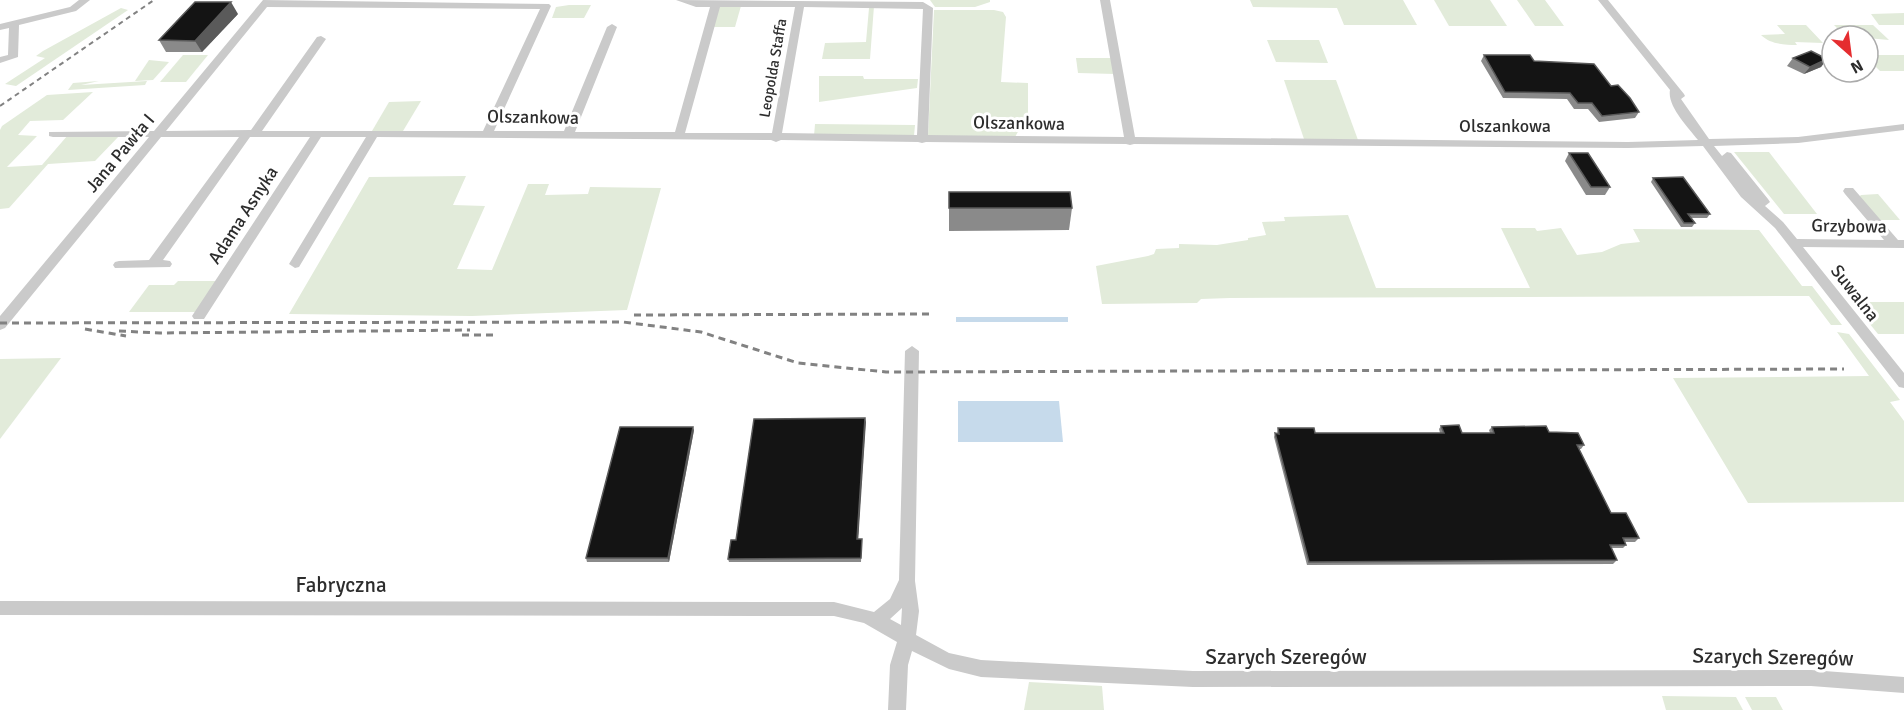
<svg xmlns="http://www.w3.org/2000/svg" width="1904" height="710" font-family="Signika,sans-serif">
<style>
.green{fill:#e2ebda}
.water{fill:#c6daeb}
.lines{fill:none;stroke-linecap:round;stroke-linejoin:round}
.minor{fill:#cacaca;fill-rule:evenodd}
.rail-far1{stroke:#828282;stroke-width:2;stroke-dasharray:5 4;stroke-linecap:butt}
.rail{stroke:#828282;stroke-width:3;stroke-dasharray:7 5;stroke-linecap:butt}
.wall{fill:#8a8a8a}
.shaded-wall{fill:#5a5a5a}
.building{fill:#141414;stroke:#5a5a5a;stroke-width:1.5}
.labels{text-anchor:middle;dominant-baseline:central;stroke-width:6;stroke-linejoin:round;paint-order:stroke}
.far-street-label{font-size:15px;fill:#2d2d2d;stroke:#fff}
.street-label{font-size:18px;fill:#2d2d2d;stroke:#fff}
.near-street-label{font-size:21px;fill:#2d2d2d;stroke:#fff}
</style>
<rect width="100%" height="100%" fill="#fff"/>
<!-- green -->
<g class="green">
<path d="M930,0h60v2l-15,5h-40z"/>
<path d="M1250,0h153l14,25h-73l-7,-17 -84,-1z"/>
<path d="M1434,0h56l17,26h-58z"/>
<path d="M1517,0h28l19,26h-29z"/>
<path d="M569,5h22l-7,13h-32l4,-11z"/>
<path d="M717,6h24l-6,21h-24z"/>
<path d="M874,6l-4,53h-48l3,-16 41,-1 3,-34z"/>
<path d="M121,8l7,2 -112,76 -11,-2 40,-26 -9,-2 7,-5z"/>
<path d="M934,10h60l9,2 3,5 -5,65 27,1v31l-13,23 -87,-1z"/>
<path d="M1904,13v12h-25l-8,-11z"/>
<path d="M1777,25h29l17,18 -28,-1 2,3c-13,0 -27,-1 -36,-10l24,-1z"/>
<path d="M1834,25h39l16,15 -44,-4z"/>
<path d="M1267,40h52l9,23 -52,-1z"/>
<path d="M183,55h25l-22,27h-26z"/>
<path d="M1868,55h36v16h-24l-12,-12z"/>
<path d="M1076,58h37l2,16 -37,-1z"/>
<path d="M149,60l20,2 -16,18 -18,1z"/>
<path d="M819,76h44l1,3h54l-1,9 -98,14z"/>
<path d="M1284,80h52l22,60 -54,-1z"/>
<path d="M99,81l-18,4 66,-4 -2,4 -77,5 5,-7z"/>
<path d="M93,92l-30,28 -33,1 -12,14 19,1 -30,31 35,-2 26,-30h52l-25,26 -47,3 -39,44 -9,1v-79l2,-4 45,-31z"/>
<path d="M421,101l-18,30h-31l17,-29z"/>
<path d="M815,124l100,1 -1,11h-100z"/>
<path d="M1734,152h35l48,62h-33z"/>
<path d="M466,176l-13,29 32,1 -28,63 35,1 36,-86h21l-4,11 43,-1 2,-7 71,1 -34,122 -155,6 -183,-2 80,-137z"/>
<path d="M1878,194l22,26h-21l-20,-23 2,-2z"/>
<path d="M1348,215l28,73h154l-29,-60h34l2,3 24,-3 16,27 25,-3 19,-8 19,-2 -7,-13 126,1 43,56h10l30,39h-11l-22,-29 -579,2 -29,1 -4,4 -95,1 -6,-38 52,-10 6,-2 2,-5 23,-1v-4l38,1 31,-5v-2l18,-3 -4,-13 23,-1 -1,-4z"/>
<path d="M178,281h40l-20,31h-69l20,-27h25z"/>
<path d="M1852,302h52v32h-26z"/>
<path d="M1837,332l12,2 51,66 -10,2 14,19v81l-156,1 -75,-125 196,-2z"/>
<path d="M61,358l-61,81v-80z"/>
<path d="M1029,682l73,4 2,24h-80z"/>
<path d="M1662,696l74,1 7,13h-77z"/>
<path d="M1745,697h31l7,13h-31z"/>
</g>
<!-- water -->
<g class="water">
<rect x="956" y="317" width="112" height="5"/>
<path d="M958,401h101l4,41h-105z"/>
</g>
<g class="lines">
<!-- minor -->
<g class="minor">
<path d="M79,0h11l-14,11 -57,14 -1,32 -18,6v-6l8,-2 1,-27 -9,2v-6l70,-17z"/>
<path d="M263,0l286,4 2,2 -57,125h70l43,-104 5,-3 5,3 -42,105h100l35,-125h-14l-20,-7 247,2 10,6 -5,127 196,2 -24,-137h10l25,137 493,5 70,-2c-10,-13 -31,-34 -28,-50l-72,-90h10l76,94 1,2 -4,3 28,40 89,-2 106,-13v6l-106,13 -84,3 8,10 5,-4 4,1 37,46 2,3 -5,4 18,16 14,17 87,1 -39,-46 -2,-3 2,-3h8l45,52h6v8l-101,-1 101,126v15l-5,-1 -124,-159 -34,-31 -38,-51 -75,2 -494,-4 -4,1 -4,-1 -200,-2 -4,1 -4,-1 -137,-2 -5,2 -5,-2 -394,-3 -78,130 -4,1 -6,-4 77,-127h-45l-117,182h-10l-2,-3 2,-3 116,-176h-60l-87,123 7,1 2,3 -2,3 -55,1 -2,-3 2,-3 4,-1 30,-1 90,-123h-78l-156,191 -5,2v-14l149,-179h-96l-4,-1v-4l105,-1zM267,7l273,2 -57,122h-221l64,-92 -5,-3 -4,1 -66,93 -85,1zM720,7h75l-23,126h-87zM804,7l119,2 -6,126 -135,-2z"/>
<path d="M912,346l7,5 -4,230 4,30 -3,24 33,18 32,7 212,11 618,-1 93,7v16l-93,-7 -618,1 -212,-10 -32,-8 -37,-18 -4,14 -2,45h-18l2,-45 7,-23 -33,-19 -30,-7 -834,-1v-14l834,1 40,10 16,-13 9,-19 6,-229zM902,608l-1,17 -11,-6z"/>
</g>
<!-- rail-far1 -->
<path class="rail-far1" d="M0,106l154,-106"/>
<!-- rail -->
<g class="rail">
<path d="M634,315l297,-1"/>
<path d="M0,323l623,-1 78,10 97,31 88,9 958,-3"/>
<path d="M85,329l41,7"/>
<path d="M119,331l41,2 310,-3"/>
<path d="M462,335h34"/>
</g>
</g>
<!-- wall -->
<g class="wall">
<path d="M238,14l-36,38h-36l-7,-12z"/>
<path d="M1484,55l50,6 77,25 28,26 -4,6 -36,4 -11,-13h-14l-7,-10 -64,-1 -22,-37z"/>
<path d="M1793,58l34,1 -6,8 -17,7 -17,-8z"/>
<path d="M1569,153l41,34 -5,8h-19l-21,-34z"/>
<path d="M1653,178l57,36 -3,4h-16l4,5 -3,4h-11l-30,-45z"/>
<path d="M949,192l123,16 -3,22 -120,1z"/>
<path d="M865,418l-7,121h4l-1,23h-132l-1,-3z"/>
<path d="M1441,426l21,7h28l-1,-3 3,-3 57,5 35,13 -3,4h-2l32,64 28,25 -4,4h-10l1,3 -3,3h-12l6,12 -4,4 -306,1 -33,-128 1,-4h2l1,-5 37,5h125l-1,-4z"/>
<path d="M694,430l-25,132h-82l-1,-4z"/>
</g>
<!-- shaded-wall -->
<g class="shaded-wall">
<path d="M231,2l7,12 -36,38 -7,-11z"/>
<path d="M1827,59l-6,8 -17,7 6,-7z"/>
<path d="M865,418l1,4 -8,121 -1,-4z"/>
<path d="M693,427l1,3 -25,132 -1,-4z"/>
</g>
<!-- building -->
<g class="building">
<path d="M195,2h36l-36,39 -36,-1z"/>
<path d="M1811,51l16,8 -17,8 -17,-9z"/>
<path d="M1484,55h46l4,6 60,3 17,22 7,-1 12,13 9,14 -37,4 -10,-13h-14l-8,-10 -65,-1z"/>
<path d="M1569,153h19l22,34h-19z"/>
<path d="M1683,177l27,37h-22l7,9h-11l-31,-45z"/>
<path d="M949,192h121l2,16h-123z"/>
<path d="M865,418l-8,121h5l-1,19 -133,1 3,-19h5l18,-121z"/>
<path d="M1459,425l3,8h32l-2,-6 54,-1 3,6 29,1 6,12h-7l34,68h15l13,25h-16l3,7h-16l7,15 -308,2 -34,-129 4,1 -1,-6h36l1,5h129l-3,-7z"/>
<path d="M620,427h73l-25,131h-82z"/>
</g>
<g class="labels">
<!-- far-street labels -->
<g class="far-street-label">
<text transform="translate(773 68) rotate(-80)">Leopolda Staffa</text>
</g>
<!-- street labels -->
<g class="street-label">
<text transform="translate(533 117) rotate(1)">Olszankowa</text>
<text transform="translate(1019 123) rotate(1)">Olszankowa</text>
<text x="1505" y="126">Olszankowa</text>
<text transform="translate(120 153) rotate(-50)">Jana Pawła I</text>
<text transform="translate(243 215) rotate(-57)">Adama Asnyka</text>
<text transform="translate(1849 226) rotate(1)">Grzybowa</text>
<text transform="translate(1855 293) rotate(52)">Suwalna</text>
</g>
<!-- near-street labels -->
<g class="near-street-label">
<text x="341" y="585">Fabryczna</text>
<text x="1286" y="657">Szarych Szeregów</text>
<text transform="translate(1773 657) rotate(1)">Szarych Szeregów</text>
</g>
</g>
<!-- north arrow -->
<g transform="translate(1850 54) rotate(152)"><circle r="28" fill="#ffffff" stroke="#ababab" stroke-width="1.5"/>
<path d="M0-4.5L10 22L0 15L-10 22Z" fill="#e52d30"/>
<text y="-9" font-size="16" font-weight="bold" text-anchor="middle" fill="#2d2d2d">N</text>
</g>
</svg>
